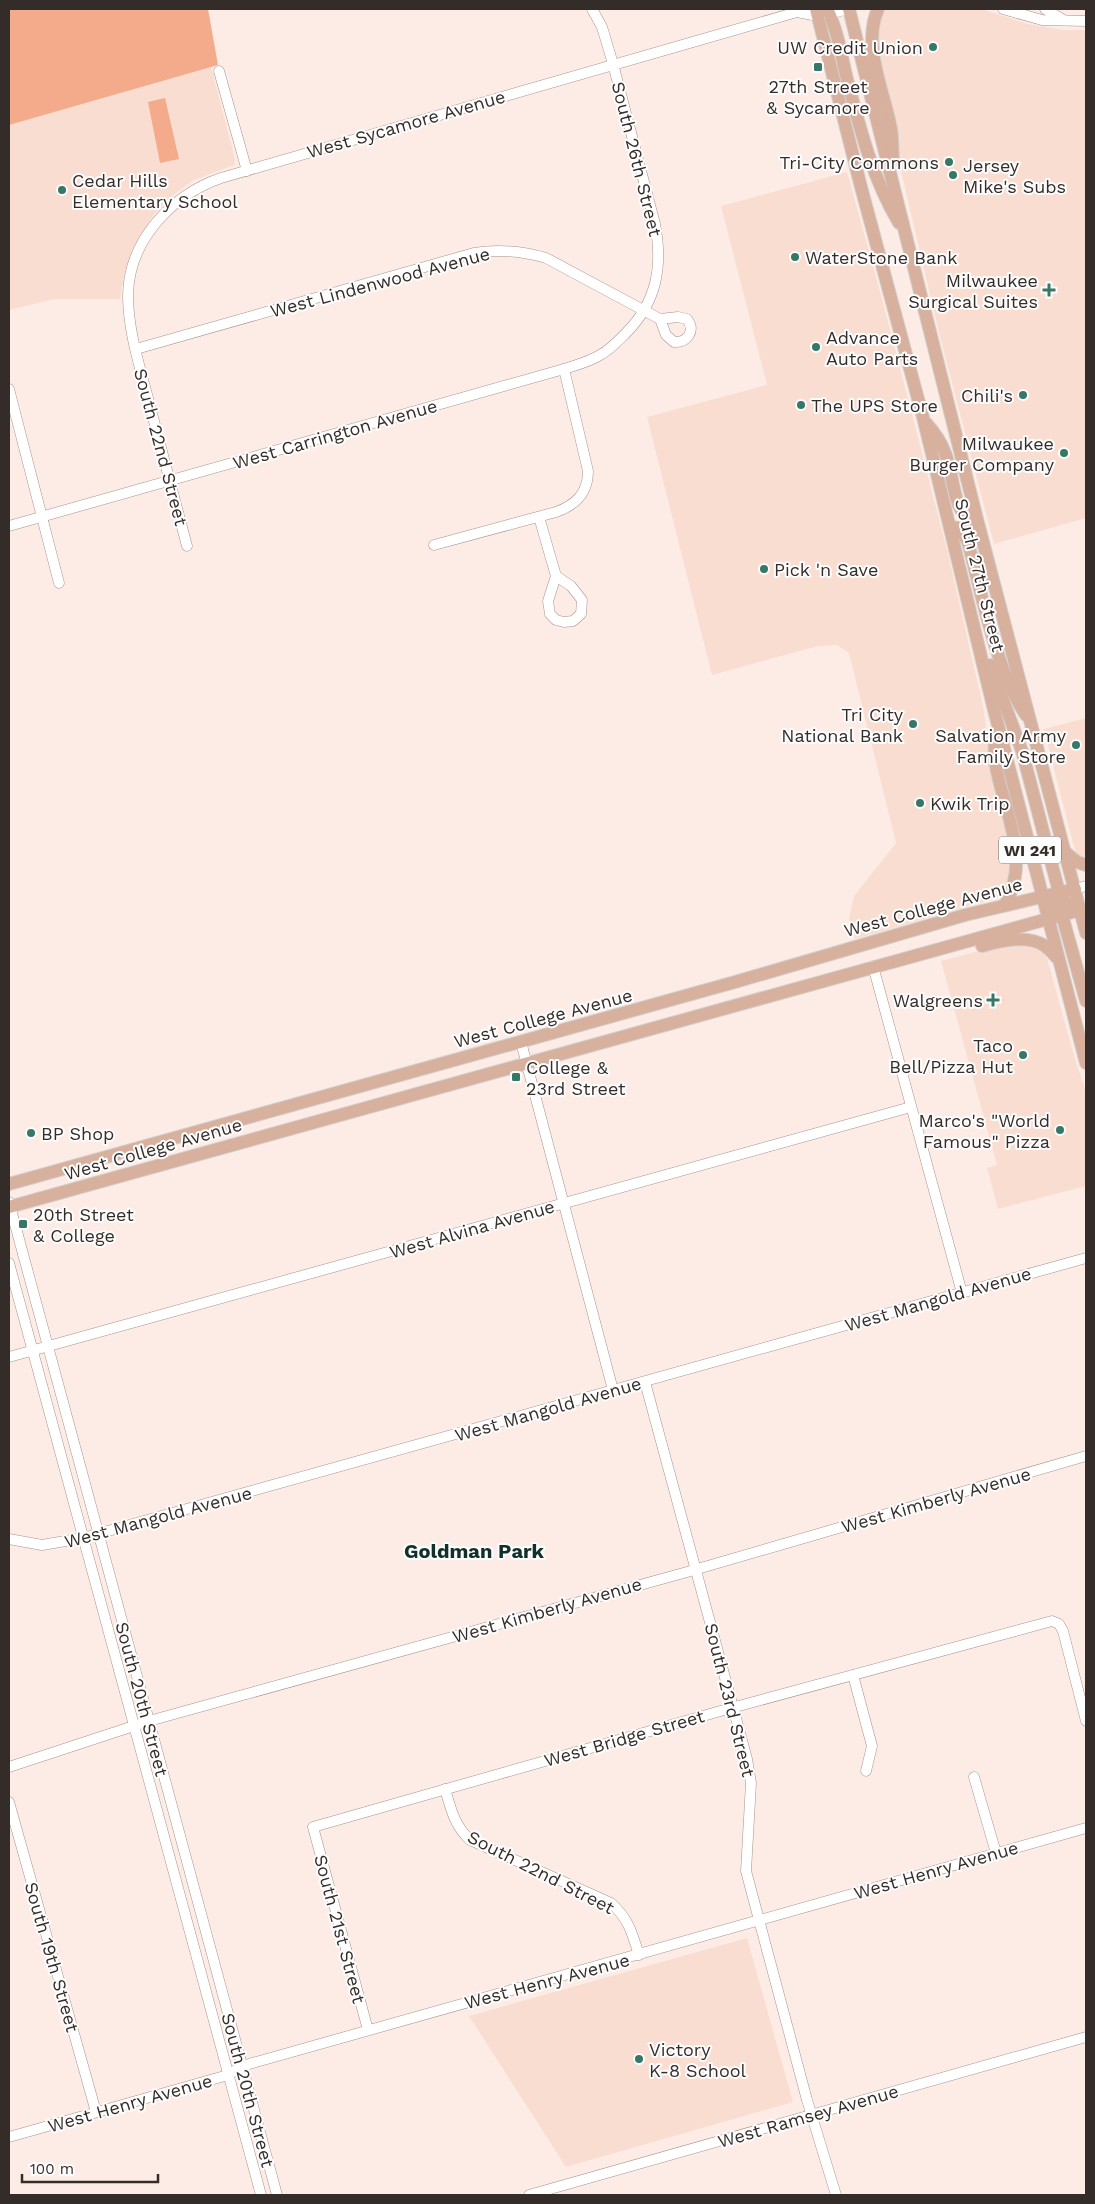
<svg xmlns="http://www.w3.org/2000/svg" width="1095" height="2204" font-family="'Work Sans',sans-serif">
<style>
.built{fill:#f9ddd1}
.green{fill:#f4ab8b}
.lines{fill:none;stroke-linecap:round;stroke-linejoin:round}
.minor-casing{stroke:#a7948c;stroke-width:11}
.major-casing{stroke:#d2d1d0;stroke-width:14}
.minor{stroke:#fff;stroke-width:10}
.major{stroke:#d7b09e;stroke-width:12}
.poi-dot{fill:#367766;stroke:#fdfdfd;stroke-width:2}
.labels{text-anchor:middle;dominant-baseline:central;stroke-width:4;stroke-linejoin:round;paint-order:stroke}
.shield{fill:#fdfdfd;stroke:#706b69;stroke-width:1}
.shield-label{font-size:16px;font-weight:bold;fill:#342c29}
.poi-label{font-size:18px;fill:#342c29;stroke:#fdfdfd;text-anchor:start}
.street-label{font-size:18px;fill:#342c29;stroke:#fdfdfd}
.quarter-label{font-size:20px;font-weight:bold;fill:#113029;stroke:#fdfdfd}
</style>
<rect width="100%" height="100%" fill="#fdece5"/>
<!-- built -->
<g class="built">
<path d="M887,9h94l47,15 35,6h23v488l-92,26 -54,-207 -38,-162 -6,-45 -16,-63 -3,-33 5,-21z"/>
<path d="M211,67l24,92 -1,6 -40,15 -21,15 -18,18 -22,35 -9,26 -4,25h-66l-45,11v-185z"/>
<path d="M847,172l37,134 64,248 35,152 9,60 18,71 3,28 -8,28 -4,4 -146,42 -6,-20 5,-23 42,-53 -47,-190 -12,-8 -19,1 -106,29 -65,-258 120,-32 -46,-179z"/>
<path d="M1086,718v143l-9,-7 -4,-11 -29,-114z"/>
<path d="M1001,945l34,1 8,6 4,6 27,98 12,36v94l-88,23 -11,-41 10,-3 -56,-204z"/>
<path d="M747,1938l46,164 -227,65 -97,-151z"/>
</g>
<!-- green -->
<g class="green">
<path d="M9,9h199l10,56 -209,60z"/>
<path d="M165,98l14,61 -19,4 -12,-61z"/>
</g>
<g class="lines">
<!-- minor casing -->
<g class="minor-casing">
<g id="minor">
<path d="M1003,9l39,11 44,1"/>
<path d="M1045,9l17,10"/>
<path d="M797,12l21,4 31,-7"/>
<path d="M219,71l28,100"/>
<path d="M136,349l338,-96c25,-4 48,-2 72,5l114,61 18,-2 9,2c9,12 0,24 -13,23l-8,-7 -6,-16"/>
<path d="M9,389l50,194"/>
<path d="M539,517l17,59 -8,25 2,13 6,6 8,2 9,-1 8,-7 1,-14 -11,-14 -15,-10"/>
<path d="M9,526l555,-157c12,-4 25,-7 36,-14 10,-5 18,-14 26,-22 31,-31 37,-67 29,-109l-42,-160 -11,-37 -10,-18"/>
<path d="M434,545l122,-33c20,-7 32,-19 32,-41l-24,-102"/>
<path d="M187,546c-12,-45 -24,-91 -36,-136 -9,-37 -23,-76 -23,-115 1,-55 44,-100 93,-117l576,-166 4,-3"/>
<path d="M1075,889l11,-3"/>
<path d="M873,966l89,327"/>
<path d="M521,1042l92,348"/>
<path d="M9,1202l268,993"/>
<path d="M9,1263l252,932"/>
<path d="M9,1357l902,-250"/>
<path d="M645,1382l102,377 4,24 -5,88 61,229 29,95"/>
<path d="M9,1539l33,6 41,-7 1003,-280"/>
<path d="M853,1675l19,71 -6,25"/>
<path d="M9,1767l140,-46 538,-149 399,-116"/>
<path d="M974,1777l22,76"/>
<path d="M445,1789c6,20 9,36 25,51l141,63c18,16 21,30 28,52"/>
<path d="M9,1802l87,310"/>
<path d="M368,2030l-55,-203 411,-117 328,-89 7,3 4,7 23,90"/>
<path d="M9,2137l219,-62 14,-9 844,-238"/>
<path d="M529,2195l557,-158"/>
</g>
</g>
<!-- major casing -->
<g class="major-casing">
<g id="major">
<path d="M816,9l45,178 63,234 69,285 93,357"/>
<path d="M827,9c10,20 14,44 19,66 13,50 26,103 53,148"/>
<path d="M849,9l128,510 109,414"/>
<path d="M878,9c-16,35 5,80 12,115 3,11 2,24 3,36"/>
<path d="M926,423c8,9 15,18 19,30 8,18 8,56 24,66h8"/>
<path d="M950,527l9,1 9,14c14,53 28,129 58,173"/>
<path d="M990,665l32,86 37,141 8,12 13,6"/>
<path d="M994,733c1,11 0,23 2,34 9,47 35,92 9,138"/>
<path d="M1065,852l12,10 9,3"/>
<path d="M1042,896l12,8 8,11 24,86"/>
<path d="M982,946c18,-5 46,-12 63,0 4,3 8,7 11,11"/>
<path d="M9,1184l726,-202 230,-67 110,-26"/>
<path d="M9,1207l1071,-297"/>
</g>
</g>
<!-- minor -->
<use href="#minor" class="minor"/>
<!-- major -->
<use href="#major" class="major"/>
</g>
<!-- markers -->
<g class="poi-dot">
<circle cx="933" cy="47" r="5"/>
<rect x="813" y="62" width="10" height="10" rx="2.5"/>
<circle cx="949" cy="162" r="5"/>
<circle cx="953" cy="175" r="5"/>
<circle cx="62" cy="190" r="5"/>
<circle cx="795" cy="257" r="5"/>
<path d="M1046.5 282.5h5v5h5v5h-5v5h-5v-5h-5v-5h5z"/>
<circle cx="816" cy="347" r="5"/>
<circle cx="1023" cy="395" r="5"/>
<circle cx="801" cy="405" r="5"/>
<circle cx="1064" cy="453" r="5"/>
<circle cx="764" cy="569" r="5"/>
<circle cx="913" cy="724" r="5"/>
<circle cx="1076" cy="745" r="5"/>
<circle cx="920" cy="803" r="5"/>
<path d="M990.5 992.5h5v5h5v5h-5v5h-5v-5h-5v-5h5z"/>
<circle cx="1023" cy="1055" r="5"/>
<rect x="511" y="1072" width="10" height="10" rx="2.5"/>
<circle cx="1060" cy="1130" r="5"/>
<circle cx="31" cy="1133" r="5"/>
<rect x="18" y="1219" width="10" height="10" rx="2.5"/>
<circle cx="639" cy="2059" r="5"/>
</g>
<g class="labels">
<!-- shield labels -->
<rect class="shield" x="999" y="836.5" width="62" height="27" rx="4"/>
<g class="shield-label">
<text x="1030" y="850">WI 241</text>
</g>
<!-- poi labels -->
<g class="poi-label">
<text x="923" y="47" text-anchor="end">UW Credit Union</text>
<text x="818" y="86" text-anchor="middle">27th Street<tspan x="818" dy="21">&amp; Sycamore</tspan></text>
<text x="939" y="162" text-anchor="end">Tri-City Commons</text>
<text x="963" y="165">Jersey<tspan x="963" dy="21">Mike's Subs</tspan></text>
<text x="72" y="180">Cedar Hills<tspan x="72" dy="21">Elementary School</tspan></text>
<text x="805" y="257">WaterStone Bank</text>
<text x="1038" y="280" text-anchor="end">Milwaukee<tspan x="1038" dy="21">Surgical Suites</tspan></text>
<text x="826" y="337">Advance<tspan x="826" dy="21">Auto Parts</tspan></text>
<text x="1013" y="395" text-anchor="end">Chili's</text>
<text x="811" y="405">The UPS Store</text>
<text x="1054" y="443" text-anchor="end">Milwaukee<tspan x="1054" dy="21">Burger Company</tspan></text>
<text x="774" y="569">Pick 'n Save</text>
<text x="903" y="714" text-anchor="end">Tri City<tspan x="903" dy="21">National Bank</tspan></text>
<text x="1066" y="735" text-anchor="end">Salvation Army<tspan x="1066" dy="21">Family Store</tspan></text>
<text x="930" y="803">Kwik Trip</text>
<text x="983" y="1000" text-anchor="end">Walgreens</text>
<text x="1013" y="1045" text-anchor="end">Taco<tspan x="1013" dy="21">Bell/Pizza Hut</tspan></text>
<text x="526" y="1067">College &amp;<tspan x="526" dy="21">23rd Street</tspan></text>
<text x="1050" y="1120" text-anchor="end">Marco's "World<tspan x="1050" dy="21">Famous" Pizza</tspan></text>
<text x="41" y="1133">BP Shop</text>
<text x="33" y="1214">20th Street<tspan x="33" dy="21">&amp; College</tspan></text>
<text x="649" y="2049">Victory<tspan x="649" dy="21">K-8 School</tspan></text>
</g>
<!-- street labels -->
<g class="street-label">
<text transform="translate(406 124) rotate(-16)">West Sycamore Avenue</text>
<text transform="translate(637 159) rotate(76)">South 26th Street</text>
<text transform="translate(380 282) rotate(-15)">West Lindenwood Avenue</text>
<text transform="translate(335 434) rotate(-16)">West Carrington Avenue</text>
<text transform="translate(161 447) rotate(75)">South 22nd Street</text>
<text transform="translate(980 575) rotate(76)">South 27th Street</text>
<text transform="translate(933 907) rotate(-15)">West College Avenue</text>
<text transform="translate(543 1018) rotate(-15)">West College Avenue</text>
<text transform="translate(153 1149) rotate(-16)">West College Avenue</text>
<text transform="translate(472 1229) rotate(-16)">West Alvina Avenue</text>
<text transform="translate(938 1299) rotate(-16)">West Mangold Avenue</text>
<text transform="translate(548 1409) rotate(-16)">West Mangold Avenue</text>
<text transform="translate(936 1500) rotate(-16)">West Kimberly Avenue</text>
<text transform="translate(158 1517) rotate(-15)">West Mangold Avenue</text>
<text transform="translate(547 1610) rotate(-16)">West Kimberly Avenue</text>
<text transform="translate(142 1699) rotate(75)">South 20th Street</text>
<text transform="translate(730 1700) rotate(76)">South 23rd Street</text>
<text transform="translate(624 1738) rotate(-16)">West Bridge Street</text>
<text transform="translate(936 1870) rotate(-16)">West Henry Avenue</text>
<text transform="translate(541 1872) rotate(27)">South 22nd Street</text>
<text transform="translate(340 1929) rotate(75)">South 21st Street</text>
<text transform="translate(52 1957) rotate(74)">South 19th Street</text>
<text transform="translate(547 1981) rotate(-15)">West Henry Avenue</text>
<text transform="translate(248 2090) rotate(75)">South 20th Street</text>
<text transform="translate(130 2103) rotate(-16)">West Henry Avenue</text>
<text transform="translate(808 2116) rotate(-16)">West Ramsey Avenue</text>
</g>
<!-- quarter labels -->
<g class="quarter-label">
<text x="474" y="1551">Goldman Park</text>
</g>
</g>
<!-- border -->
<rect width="1095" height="2204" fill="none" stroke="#342c29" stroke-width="20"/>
<!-- scale -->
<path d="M22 2174v8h136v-8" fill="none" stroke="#342c29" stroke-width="2.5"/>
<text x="30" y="2174" font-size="15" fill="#342c29" stroke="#fdfdfd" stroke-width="4" paint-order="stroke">100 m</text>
</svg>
